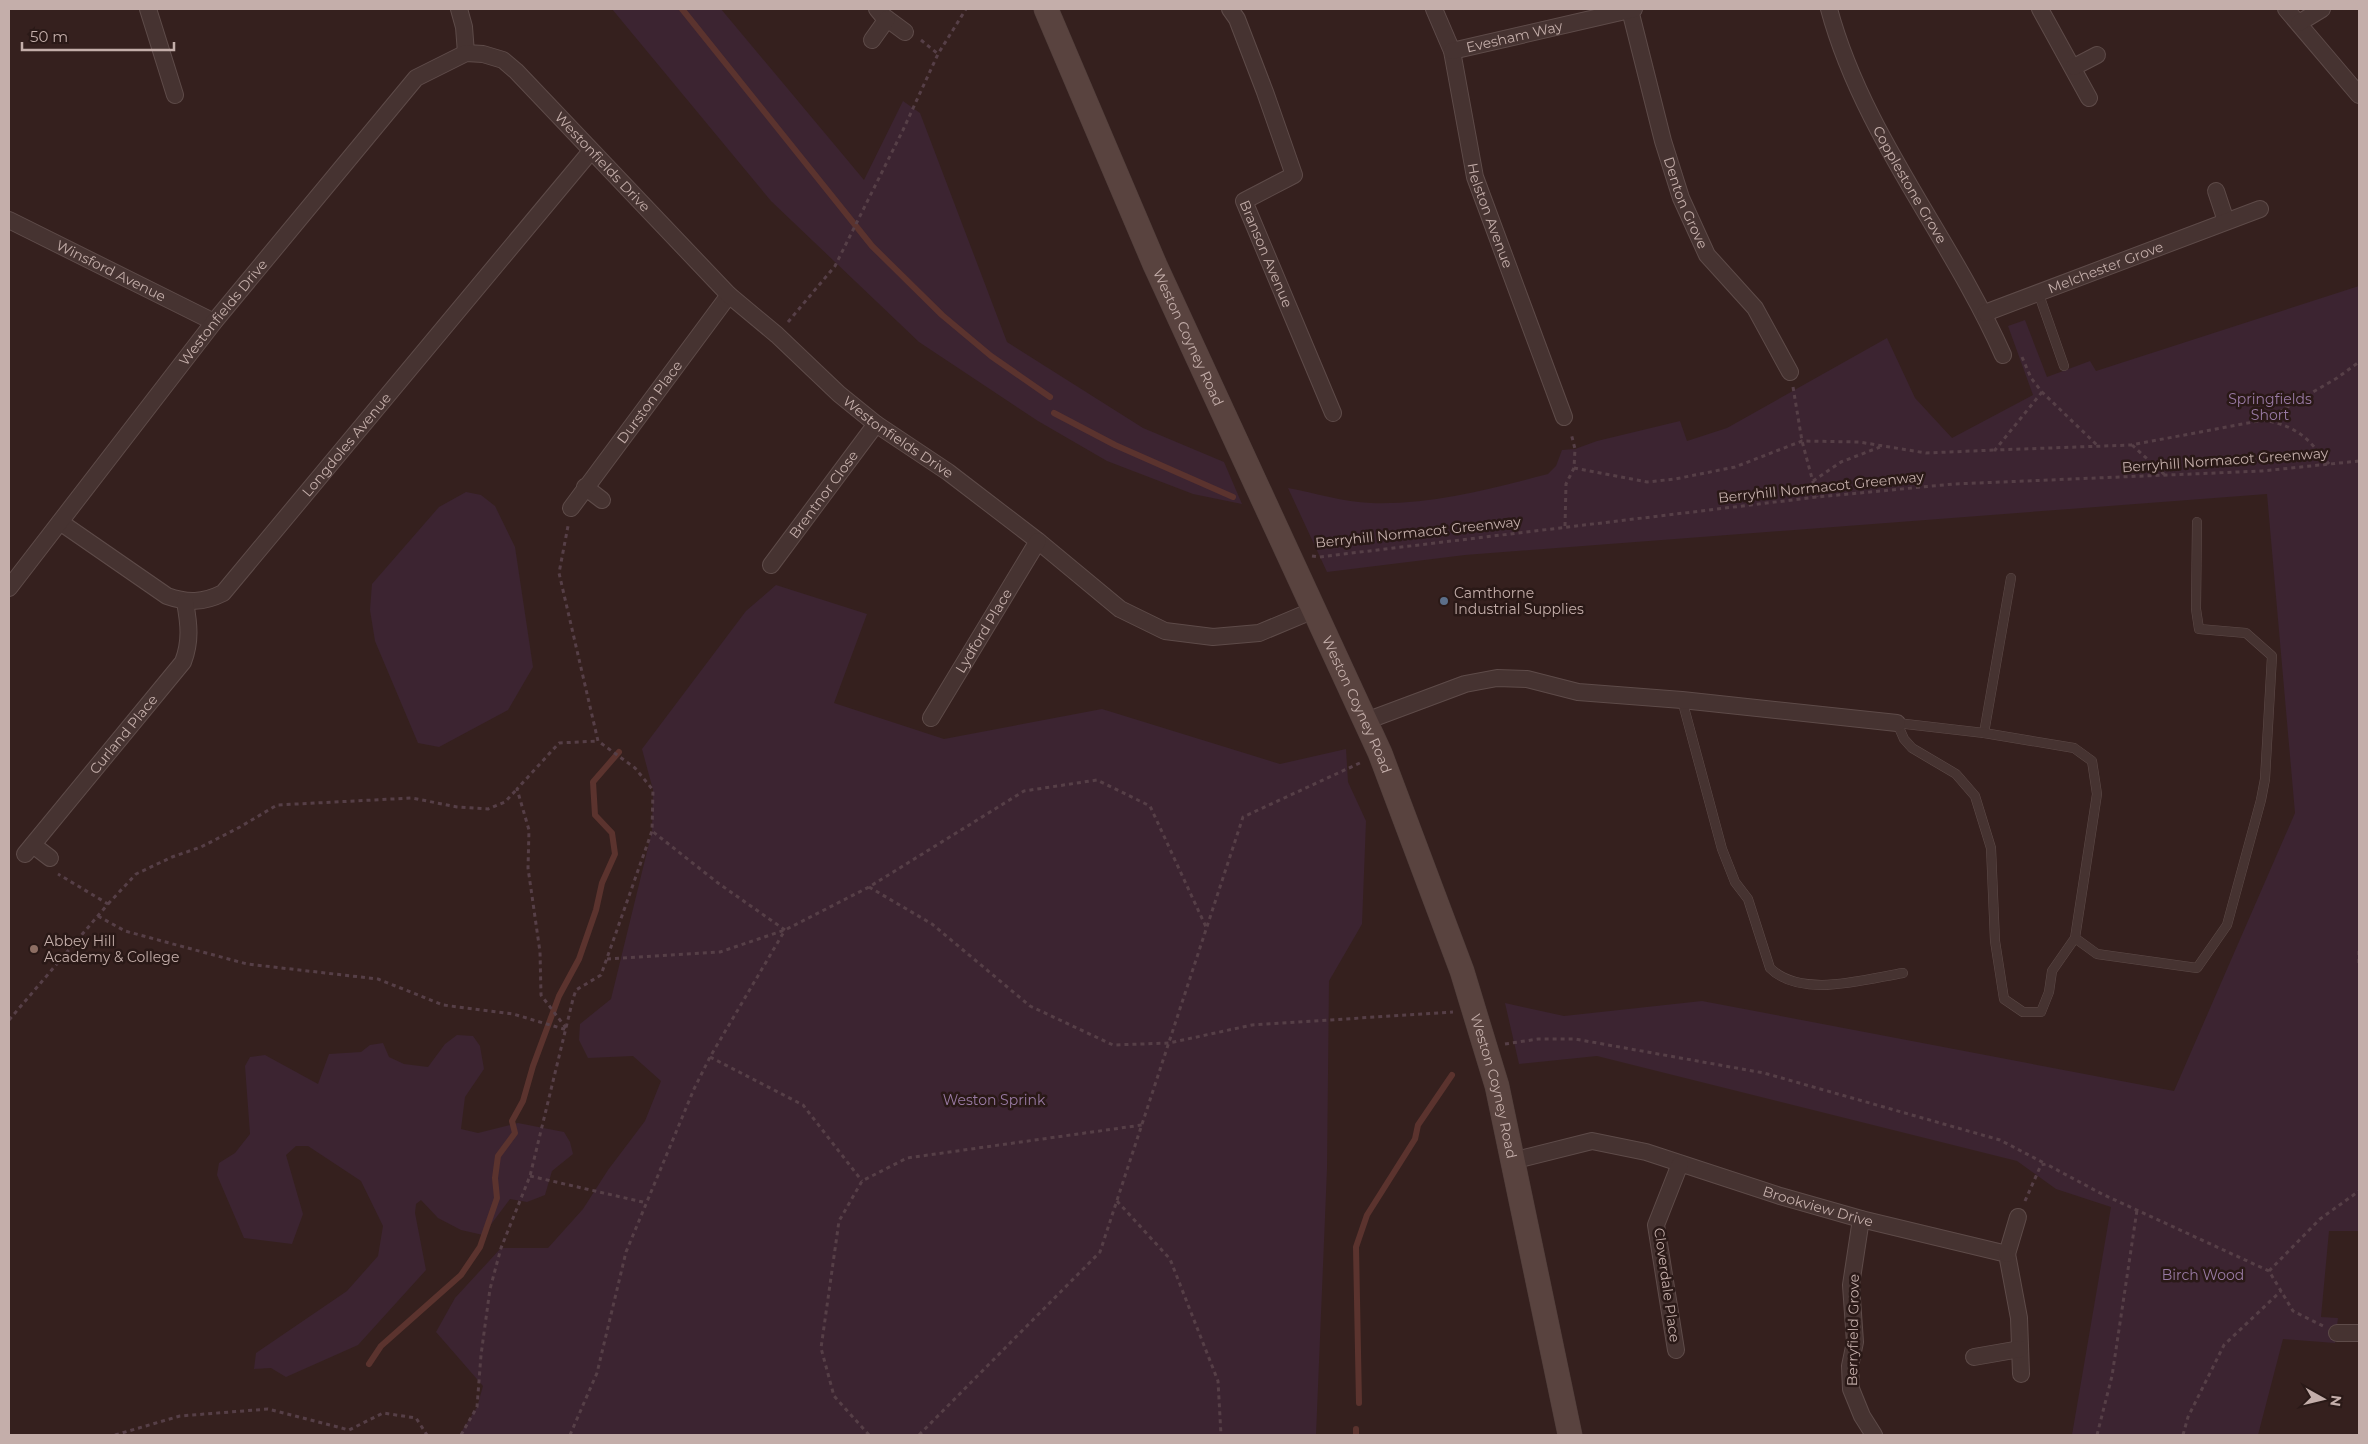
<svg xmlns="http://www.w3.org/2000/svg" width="2368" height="1444" font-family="Montserrat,sans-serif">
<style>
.green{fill:#3c2431}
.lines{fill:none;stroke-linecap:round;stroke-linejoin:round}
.stream{stroke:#5b332e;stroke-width:6}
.lane-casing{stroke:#5e4b49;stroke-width:10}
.street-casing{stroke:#5e4b49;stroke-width:18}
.secondary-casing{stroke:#4f3d3a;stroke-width:25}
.path{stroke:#563f47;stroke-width:3;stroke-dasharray:4 4;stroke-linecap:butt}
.lane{stroke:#463331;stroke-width:9}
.street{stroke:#463331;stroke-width:16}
.secondary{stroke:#59433f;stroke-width:24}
.service-dot{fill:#5c6f8a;stroke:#2a1917;stroke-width:2}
.education-dot{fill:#8d6e63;stroke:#2a1917;stroke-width:2}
.labels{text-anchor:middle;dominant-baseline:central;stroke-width:5;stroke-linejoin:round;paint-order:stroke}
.street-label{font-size:14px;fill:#c4aeaa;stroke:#2a1917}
.park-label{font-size:14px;fill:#997aa4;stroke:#2a1917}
.poi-label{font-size:14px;fill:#c4aeaa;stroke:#2a1917;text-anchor:start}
</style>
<rect width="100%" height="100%" fill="#35201e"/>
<!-- green -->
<g class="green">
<path d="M612,9h109l143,171 39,-79 17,12 87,229 136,86 81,34 18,42 -49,-10 -86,-33 -69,-40 -119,-79 -148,-141z"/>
<path d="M2359,286v945h-30l-8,86 17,1 -3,25 -52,-4 -25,96h-186l39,-228 -55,-18 -39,-28 -420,-105 -78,8 -14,-61 59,13 138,-15 472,90 121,-278 -28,-319 -802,61 -138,17 -39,-84c27,5 56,14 83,15 61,2 119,-14 177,-29l8,-8 6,-16 13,-1 22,-8 83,-20 7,20 40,-13 160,-90 28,60 37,40 81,-43 -25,-69 17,-6 22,57 43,-16 6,10z"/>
<path d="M466,492l15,3 14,11 20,41 18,120 -25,43 -69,37 -21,-4 -43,-102 -5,-31 2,-26 67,-77z"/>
<path d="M776,585l91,29 -33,89 110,36 158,-30 178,55 66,-15 2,33 18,39 -4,103 -33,57 -2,188 -11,266h-863l7,-1 17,-27 6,-21 -47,-54 19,-34 46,-50h47l35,-39 25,-39 37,-49 16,-40 -28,-25 -45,2 -9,-18 1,-16 31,-25 41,-168 1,-41 -11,-41 104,-138z"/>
<path d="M457,1035l16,1 7,10 4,23 -19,28 -4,32 17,4 40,-10 46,9 6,10 3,12 -21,17 -7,24 -18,7 -17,-3 -27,36 -22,-5 -23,-12 -17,-18 -5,4 -1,9 11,57 -68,75 -72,32 -15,-9 -17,1 2,-16 91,-62 31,-35 5,-30 -22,-45 -53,-35h-12l-10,9 17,59 -11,30 -48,-6 -27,-63 2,-12 16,-10 15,-19 -5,-68 5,-9 15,-2 53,29 11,-30 32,-2 9,-7 13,-2 6,14 15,7 24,3 17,-23z"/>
</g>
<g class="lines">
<!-- stream -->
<g class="stream">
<path d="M682,9l190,237 70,69 49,41 59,41"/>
<path d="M1054,413l61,32 118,52"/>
<path d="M369,1364l12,-18 80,-71 19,-28 17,-49 -2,-20 3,-22 17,-23 -3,-12 11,-20 10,-35 26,-70 20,-37 17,-49 6,-27 13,-29 -3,-21 -17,-18 -2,-33 26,-30"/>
<path d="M1359,1403l-3,-156 11,-32 48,-76 3,-14 34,-50"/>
<path d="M1356,1435v-6"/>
</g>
<!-- lane casing -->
<g class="lane-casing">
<g id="lane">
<path d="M2038,292l26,74"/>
<path d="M1682,700l40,149 13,33 13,17 22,69c31,31 96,11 133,5"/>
<path d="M1984,733l27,-155"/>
<path d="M2075,938l-23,33 -3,21 -8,20h-18l-19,-13 -9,-58 -4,-93 -16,-52 -19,-22 -44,-26 -8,-9 -7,-16 87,10 90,15 18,13 5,33 -22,144 22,16 100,14 30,-43 34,-125 4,-21 7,-123 -26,-23 -47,-4 -3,-20 1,-87"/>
</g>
</g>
<!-- street casing -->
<g class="street-casing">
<g id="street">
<path d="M148,9l27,86"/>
<path d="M459,9l5,18 2,26"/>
<path d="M877,9l5,6 23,17"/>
<path id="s1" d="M1230,9l7,10 28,73 29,83 -50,26 89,212"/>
<path id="s2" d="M1434,9l18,42 23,126 89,240"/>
<path id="s3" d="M1829,9c34,126 122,228 174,346"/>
<path d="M2040,9l49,89"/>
<path d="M2286,9l73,86"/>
<path id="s4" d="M1630,10l33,131 18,57 26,57 48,53 35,64"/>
<path d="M2299,23l23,-14"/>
<path d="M872,40l15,-21"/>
<path id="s5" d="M1452,51l182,-42"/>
<path d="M2074,67l23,-12"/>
<path d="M2216,191l10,30"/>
<path id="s6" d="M9,220l205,102"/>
<path id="s7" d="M1985,313l275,-104"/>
<path d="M585,487l17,13"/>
<path id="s8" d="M571,508l158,-213"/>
<path id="s9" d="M60,522l107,74c20,7 36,7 56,-3l368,-442"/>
<path id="s10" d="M771,565l105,-141"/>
<path id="s11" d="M9,588l205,-266 202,-244 50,-25 17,1 20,6 13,11 213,224 48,40 62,59 37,30 72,48 90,69 82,68 45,22 48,6 46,-4 55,-23"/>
<path id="s12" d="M931,718l107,-177"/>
<path d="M1366,721l99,-37 32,-6 30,1 51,13 104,8 215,23"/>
<path d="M33,845l17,13"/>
<path id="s13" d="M25,854l158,-192c8,-21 6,-38 2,-60"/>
<path id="s14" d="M1512,1161l80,-20 54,11 134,44 81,23 146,35 12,64 2,56"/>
<path d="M1861,1219l-10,66 4,57 -5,24 1,23 11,27 12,19"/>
<path d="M2007,1254l11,-37"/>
<path d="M2337,1333h22"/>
<path d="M1676,1350l-20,-125 24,-61"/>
<path d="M1974,1357l46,-8"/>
</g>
</g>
<!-- secondary casing -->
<g class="secondary-casing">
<g id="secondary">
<path id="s15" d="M1046,9l109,256 225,488 82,218 35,115 73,349"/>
</g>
</g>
<!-- path -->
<g class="path">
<path d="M921,40l17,14"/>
<path d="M788,322l47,-56 68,-136 35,-76 28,-45"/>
<path d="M2022,357l9,21 11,14 56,54"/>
<path d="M1793,387l9,54 15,56"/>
<path d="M2042,392l-47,58 136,-5 133,-25c35,7 43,18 65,44"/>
<path d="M2265,420l72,-42 22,-16"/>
<path d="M2132,445l34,31"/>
<path d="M1574,468l73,14 28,-3 60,-12 67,-26 57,1 67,11 69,-3"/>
<path d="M1813,481l28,-19 39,-15"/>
<path d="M1565,526l1,-42 8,-16 1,-19 -4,-16"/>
<path d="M1312,556l7,1 498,-60 137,-13 308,-13 97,-10"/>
<path d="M869,887l63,37 98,82 83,39 56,-2 83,-18 201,-13"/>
<path d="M108,904l28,-30 36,-17 29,-10 39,-20 37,-22 135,-7 45,9 31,2 17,-7 12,-13"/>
<path d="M98,916l27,15 122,33 131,15 65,26 70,9 54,16"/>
<path d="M2359,951v16"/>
<path d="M607,959l113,-7 65,-22 84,-43 155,-96 73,-11 53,26 56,121"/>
<path d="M9,1020l99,-116 -50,-30"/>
<path d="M566,1028l-25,-33 -1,-43 -12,-84 1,-38 -12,-41 42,-46 39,-2"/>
<path d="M1505,1044l33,-5h37l189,34 236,67 46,24"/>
<path d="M710,1057l93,48 59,76"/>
<path d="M530,1176l117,27"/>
<path d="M1117,1201l53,58 48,122 3,54"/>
<path d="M2025,1201l16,-36 5,-1 56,30 167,77 24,40 30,15"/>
<path d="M2269,1271l51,-52 39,-28"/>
<path d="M115,1435l65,-19 88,-7 81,21 34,-17 33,5 11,17"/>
<path d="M461,1435l16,-28 4,-52 9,-66 11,-41 29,-72 43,-177 3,-9 25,-15 51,-144 1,-41 -18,-22 -37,-27 -39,-168 9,-47"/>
<path d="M570,1435l27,-62 29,-121 68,-163 16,-32 75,-127 -67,-47 -66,-52"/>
<path d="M869,1435l-35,-39 -13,-48 18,-127 23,-40 45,-23 235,-33"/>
<path d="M919,1435l181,-183 143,-435 119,-55"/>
<path d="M2097,1435l15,-59 25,-166"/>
<path d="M2183,1435l5,-18 36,-72 57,-54"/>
</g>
<!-- lane -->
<use href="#lane" class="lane"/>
<!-- street -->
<use href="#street" class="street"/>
<!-- secondary -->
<use href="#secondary" class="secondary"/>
</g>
<!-- markers -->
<circle class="service-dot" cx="1444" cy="601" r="5"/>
<circle class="education-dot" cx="34" cy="949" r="5"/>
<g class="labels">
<!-- street labels -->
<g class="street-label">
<text stroke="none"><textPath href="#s5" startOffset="64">Evesham Way</textPath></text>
<text stroke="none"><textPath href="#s11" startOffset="889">Westonfields Drive</textPath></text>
<text stroke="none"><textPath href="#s3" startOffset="194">Copplestone Grove</textPath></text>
<text stroke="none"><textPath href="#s4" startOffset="201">Denton Grove</textPath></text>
<text stroke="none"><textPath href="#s2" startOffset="215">Helston Avenue</textPath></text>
<text stroke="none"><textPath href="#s1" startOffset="292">Branson Avenue</textPath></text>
<text stroke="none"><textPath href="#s7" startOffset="129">Melchester Grove</textPath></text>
<text stroke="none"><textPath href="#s6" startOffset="114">Winsford Avenue</textPath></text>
<text stroke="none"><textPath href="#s11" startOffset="349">Westonfields Drive</textPath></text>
<text stroke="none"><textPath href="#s15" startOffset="358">Weston Coyney Road</textPath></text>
<text stroke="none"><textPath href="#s8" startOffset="132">Durston Place</textPath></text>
<text stroke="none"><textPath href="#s11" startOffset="1294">Westonfields Drive</textPath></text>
<text stroke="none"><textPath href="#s9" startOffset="381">Longdoles Avenue</textPath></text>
<text transform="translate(2225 460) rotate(-4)">Berryhill Normacot Greenway</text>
<text transform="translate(1821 487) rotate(-6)">Berryhill Normacot Greenway</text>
<text stroke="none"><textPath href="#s10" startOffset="88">Brentnor Close</textPath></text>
<text transform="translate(1418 532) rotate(-6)">Berryhill Normacot Greenway</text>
<text stroke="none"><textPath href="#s12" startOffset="102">Lydford Place</textPath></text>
<text stroke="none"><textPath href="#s15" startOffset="762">Weston Coyney Road</textPath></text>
<text stroke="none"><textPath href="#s13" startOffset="155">Curland Place</textPath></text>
<text stroke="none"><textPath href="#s15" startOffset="1168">Weston Coyney Road</textPath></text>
<text stroke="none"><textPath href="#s14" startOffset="318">Brookview Drive</textPath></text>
<text transform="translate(1667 1285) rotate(82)">Cloverdale Place</text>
<text transform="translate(1853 1330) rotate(-89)">Berryfield Grove</text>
</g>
<!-- park labels -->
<g class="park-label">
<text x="2270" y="399">Springfields<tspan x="2270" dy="16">Short</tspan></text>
<text x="994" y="1100">Weston Sprink</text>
<text x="2203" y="1275">Birch Wood</text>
</g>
<!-- poi labels -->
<g class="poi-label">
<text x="1454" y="593">Camthorne<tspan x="1454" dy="16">Industrial Supplies</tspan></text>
<text x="44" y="941">Abbey Hill<tspan x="44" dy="16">Academy &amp; College</tspan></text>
</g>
</g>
<!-- border -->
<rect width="2368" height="1444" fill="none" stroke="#c4aeaa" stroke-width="20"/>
<!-- north arrow -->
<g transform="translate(2323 1399) rotate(98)" stroke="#2a1917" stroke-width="4" paint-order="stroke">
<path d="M0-4L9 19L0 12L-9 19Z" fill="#c4aeaa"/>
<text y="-8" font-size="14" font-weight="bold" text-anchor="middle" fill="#c4aeaa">N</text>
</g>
<!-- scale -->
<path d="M22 42v8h152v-8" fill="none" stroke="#c4aeaa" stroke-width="2.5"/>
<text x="30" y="42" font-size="15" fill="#c4aeaa" stroke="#2a1917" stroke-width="4" paint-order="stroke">50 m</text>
</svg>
